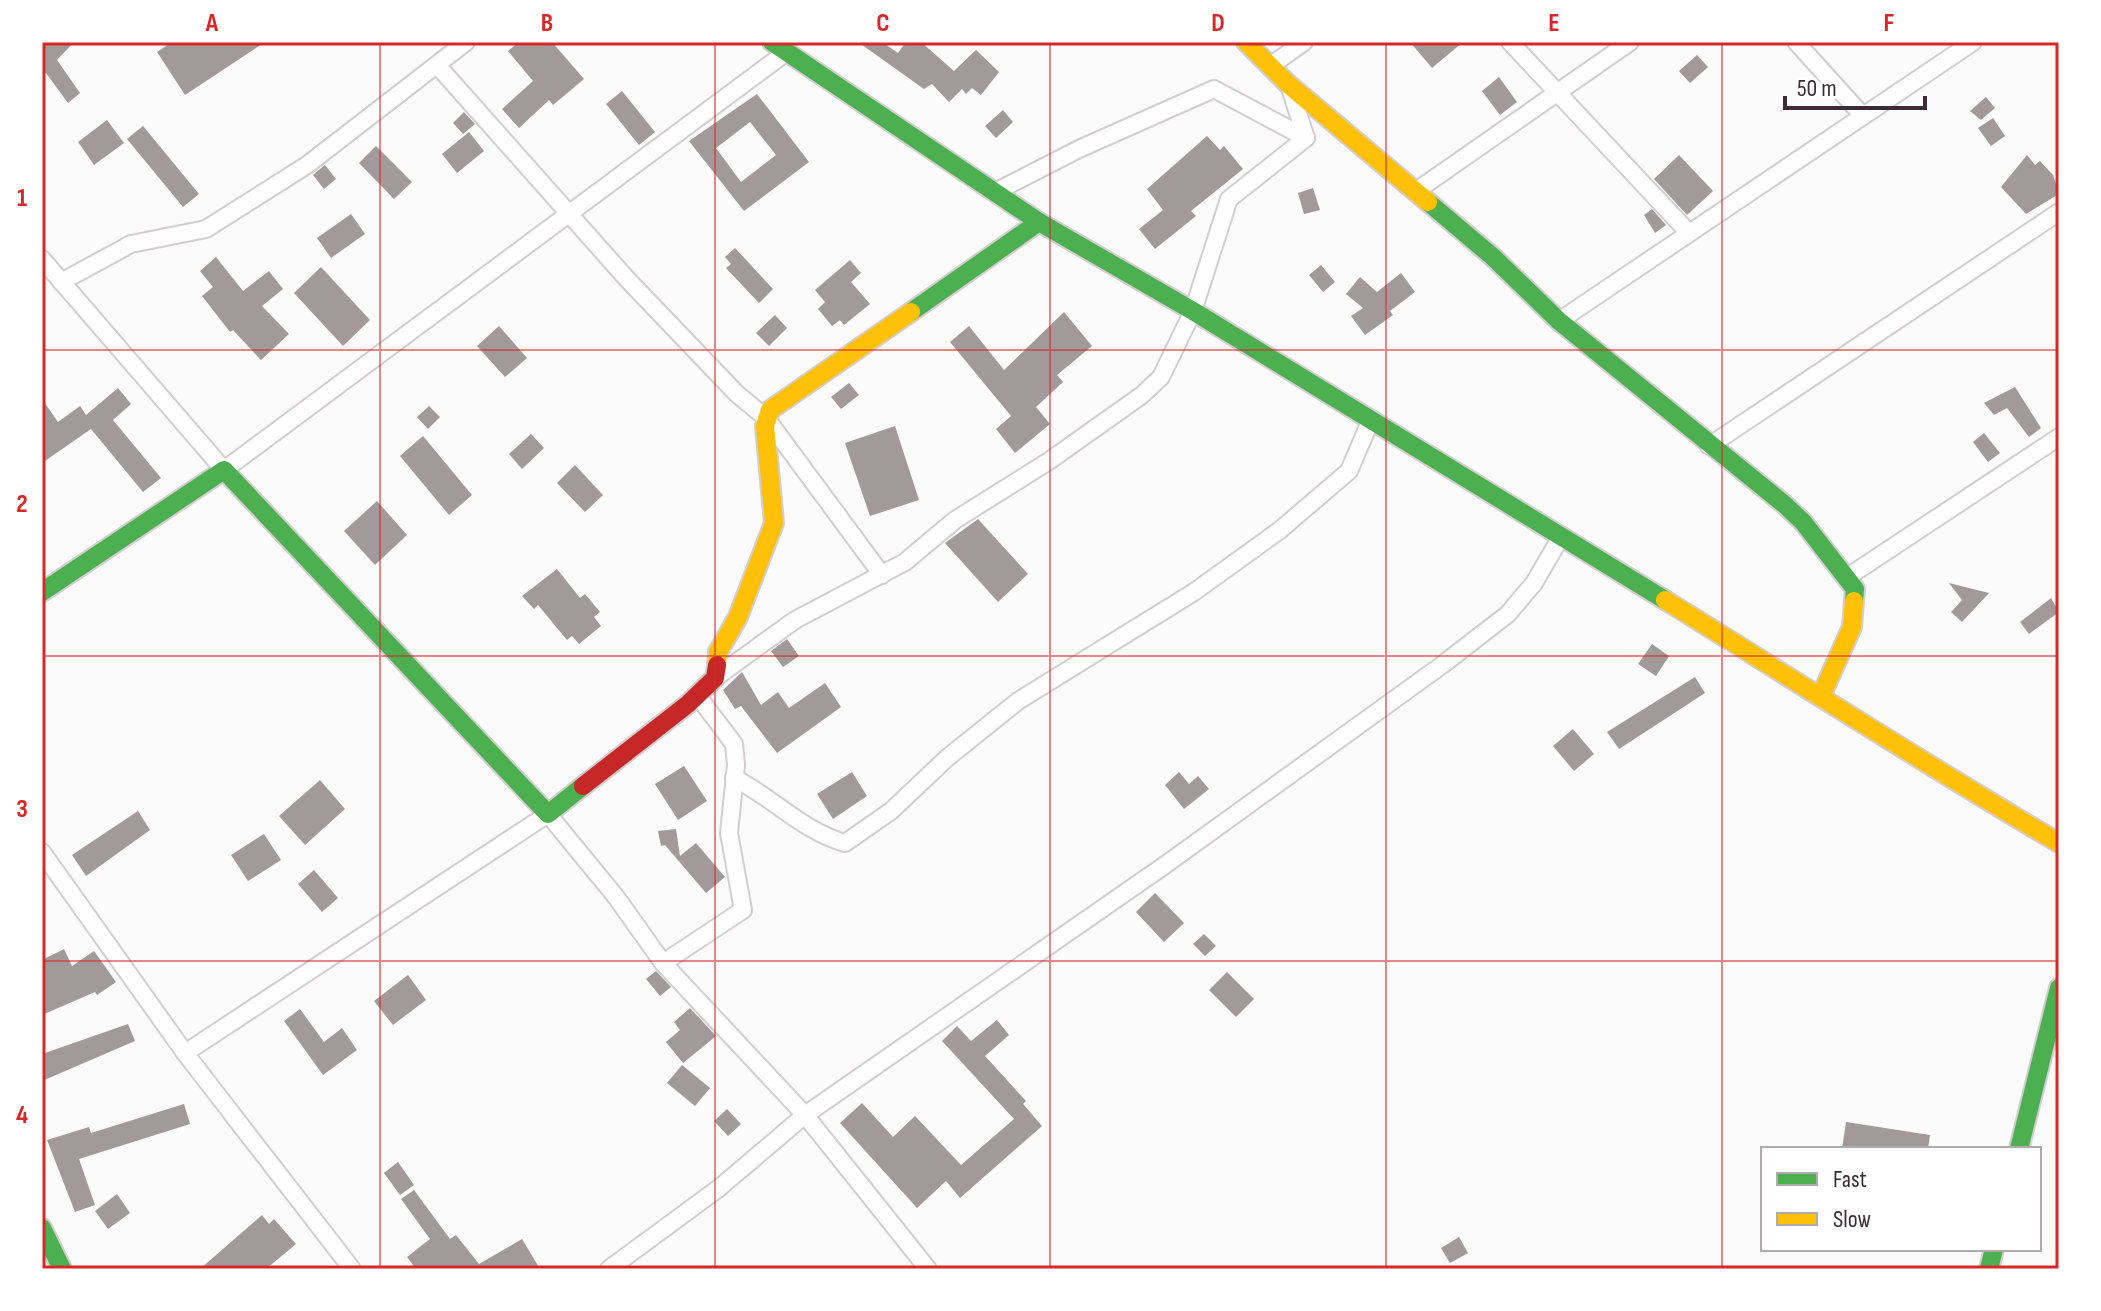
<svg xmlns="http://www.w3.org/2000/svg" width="2101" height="1311" font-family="'Sofia Sans Condensed',sans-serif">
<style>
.building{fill:#a2999a;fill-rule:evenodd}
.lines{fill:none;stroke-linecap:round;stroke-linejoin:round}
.street-casing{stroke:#d3cdd0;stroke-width:20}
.fast-casing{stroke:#d3cdd0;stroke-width:22}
.slow-casing{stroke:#d3cdd0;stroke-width:22}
.jam-casing{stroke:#d3cdd0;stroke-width:22}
.street{stroke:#fefefe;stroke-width:16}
.fast{stroke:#4caf50;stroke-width:18}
.slow{stroke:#ffc107;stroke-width:18}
.jam{stroke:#c62828;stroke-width:18}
.grid{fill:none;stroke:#d62828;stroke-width:2;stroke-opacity:0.55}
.neatline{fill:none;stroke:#d62828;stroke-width:3}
.grid-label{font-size:26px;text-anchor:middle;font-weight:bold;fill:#d62828}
</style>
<rect width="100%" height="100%" fill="#fbfbfb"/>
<!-- building -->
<g class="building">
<path d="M42,42h32l-17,18 23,33 -12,10 -22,-30 -4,3z"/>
<path d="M172,42h93l-80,53 -28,-43z"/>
<path d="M519,42h33l32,37 -31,26 -4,-5 -30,28 -17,-19 31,-28 -25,-30z"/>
<path d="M858,42h24l16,11 8,-11h15l33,29 22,-21 23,22 -18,23 -9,-7 -6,6 -4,-5 -13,13 -17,-18 -8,5z"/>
<path d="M1410,42h53l-31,26z"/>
<path d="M1697,55l11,12 -18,16 -11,-12z"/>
<path d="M1499,77l18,25 -17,13 -18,-24z"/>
<path d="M622,91l33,41 -16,13 -33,-41z"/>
<path d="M757,94l52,68 -65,49 -55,-70zM750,122l26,33 -35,27 -25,-34z"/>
<path d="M1986,97l9,11 -14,12 -11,-9z"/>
<path d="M1003,110l10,12 -17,16 -11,-12z"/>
<path d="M464,112l11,12 -12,10 -10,-11z"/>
<path d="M1993,118l12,18 -14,10 -13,-18z"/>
<path d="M107,120l17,23 -30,22 -16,-23z"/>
<path d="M143,126l56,68 -16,13 -56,-68z"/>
<path d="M469,132l15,19 -27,22 -15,-19z"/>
<path d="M1207,136l13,14 4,-4 19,23 -52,42 5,5 -41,33 -16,-20 24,-19 -16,-21z"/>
<path d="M376,146l36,36 -18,17 -35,-36z"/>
<path d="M1679,155l34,36 -26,24 -33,-36z"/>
<path d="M2027,155l8,10 5,-4 13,14 6,19 -33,20 -25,-27z"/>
<path d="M325,165l11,14 -12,10 -11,-14z"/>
<path d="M1313,188l7,22 -16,4 -6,-21z"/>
<path d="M1652,209l14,16 -11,8 -11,-18z"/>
<path d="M351,214l14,20 -34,24 -14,-20z"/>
<path d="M735,248l38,41 -14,14 -33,-35 5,-4 -6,-7z"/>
<path d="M216,257l27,34 26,-20 14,18 -21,17 27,28 -28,26 -28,-30 -3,2 -28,-36 11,-9 -13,-16z"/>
<path d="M850,260l11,13 -10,9 19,22 -26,21 -4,-5 -8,6 -14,-17 7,-7 -10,-12z"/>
<path d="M1321,265l14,17 -12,10 -14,-17z"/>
<path d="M321,267l49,53 -27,26 -49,-53z"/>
<path d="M1401,273l14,19 -25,19 3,4 -28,20 -14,-19 12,-8 -17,-14 14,-17 17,15z"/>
<path d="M1064,312l28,34 -35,29 6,7 -27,25 14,17 -35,29 -19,-24 15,-13 -61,-74 19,-16 35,44z"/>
<path d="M775,315l12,13 -18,18 -13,-13z"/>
<path d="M499,326l28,32 -22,19 -28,-31z"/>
<path d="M849,383l10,12 -18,14 -10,-12z"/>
<path d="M2015,387l26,41 -12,9 -22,-29 -13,7 -10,-12z"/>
<path d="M118,388l13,16 -18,16 48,58 -18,14 -52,-63 -49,34v-64l16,23 22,-16 6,9z"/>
<path d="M429,406l11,11 -12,12 -11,-12z"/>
<path d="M895,426l24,74 -49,16 -25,-73z"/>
<path d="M1984,433l16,20 -12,9 -15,-20z"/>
<path d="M531,434l13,14 -22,21 -13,-15z"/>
<path d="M423,436l49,59 -23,20 -49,-59z"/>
<path d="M575,465l28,30 -18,17 -28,-29z"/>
<path d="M377,501l30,34 -32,30 -31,-34z"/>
<path d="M978,519l50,55 -30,28 -53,-59z"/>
<path d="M557,569l23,29 5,-4 15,18 -6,5 7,9 -22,18 -7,-8 -5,4 -29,-35 -4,4 -12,-13z"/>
<path d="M1949,583l40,10 -27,29 -11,-10 11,-12z"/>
<path d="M2051,598l8,14 -30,22 -9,-12z"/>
<path d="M787,639l12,17 -16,11 -12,-16z"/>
<path d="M1652,644l17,12 -13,20 -18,-12z"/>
<path d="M742,672l19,33 17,-13 11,16 36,-25 16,24 -64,46 -36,-47 -6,3 -12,-19z"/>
<path d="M1695,677l10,16 -86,56 -12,-17z"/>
<path d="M1573,729l21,25 -20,17 -21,-25z"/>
<path d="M684,766l23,35 -29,19 -23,-36z"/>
<path d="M852,772l15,24 -34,23 -16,-25z"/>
<path d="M1179,772l10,12 9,-8 11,13 -25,20 -19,-24z"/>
<path d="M320,780l25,29 -40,36 -26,-29z"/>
<path d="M138,811l12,19 -64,46 -14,-21z"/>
<path d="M676,829l4,27 16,-13 29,34 -19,16 -41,-48 -4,1 -3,-15z"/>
<path d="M264,834l17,26 -33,21 -17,-26z"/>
<path d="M314,870l24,28 -16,14 -24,-28z"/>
<path d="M1155,893l29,30 -20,19 -28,-30z"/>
<path d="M1204,934l12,12 -11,10 -12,-12z"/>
<path d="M64,949l8,17 22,-15 22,31 -19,13 -2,-3 -53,23v-55z"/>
<path d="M656,971l15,16 -11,9 -14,-17z"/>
<path d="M1227,972l27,27 -18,18 -27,-27z"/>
<path d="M408,975l18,25 -33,25 -19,-24z"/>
<path d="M690,1008l26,28 -33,27 -17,-21 14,-12 -6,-8z"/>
<path d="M300,1009l24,33 18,-14 15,22 -34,25 -39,-54z"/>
<path d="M997,1020l12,15 -24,21 41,45 -3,3 19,22 -82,72 -14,-17 -29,27 -77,-85 22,-20 31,34 22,-21 46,49 53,-46 -72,-78 15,-15 14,15z"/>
<path d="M128,1024l7,17 -93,40v-27z"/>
<path d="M682,1065l28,23 -15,18 -28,-23z"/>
<path d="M184,1104l6,20 -111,35 16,46 -20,7 -28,-72 42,-13 2,6z"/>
<path d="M727,1109l14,15 -13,12 -14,-15z"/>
<path d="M1846,1122l84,13 -2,14h-86z"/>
<path d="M398,1162l16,23 -14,10 -16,-22z"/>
<path d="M414,1190l36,49 6,-4 23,29 43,-25 18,30h-124l-9,-12 23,-18 -29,-40z"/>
<path d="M117,1194l13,19 -22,16 -13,-18z"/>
<path d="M262,1215l7,9 5,-5 22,25 -30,25h-66z"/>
<path d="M1459,1237l9,16 -18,10 -9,-15z"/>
</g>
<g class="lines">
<!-- street casing -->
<g class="street-casing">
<g id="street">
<path d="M1510,42l179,191"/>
<path d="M1796,42l67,74"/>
<path d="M437,65l190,214 110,115 29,24 116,157"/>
<path d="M1270,66l34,-24"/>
<path d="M1416,191l214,-149"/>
<path d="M995,192l84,-43 135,-60 92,49 -17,-53"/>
<path d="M42,259l182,211 564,-419"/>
<path d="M61,282l70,-38 75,-15 101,-64 159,-123"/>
<path d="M1559,321l414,-279"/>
<path d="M1709,446l350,-234"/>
<path d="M1846,578l213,-141"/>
<path d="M715,678l80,-58 110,-58 50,-42 94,-59 93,-66 19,-18 32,-66 36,-112 77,-61"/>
<path d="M734,778c38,19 70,54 111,65l46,-32 56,-53 71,-57 176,-109 86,-62 69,-59 21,-49"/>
<path d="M42,852l143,201 167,216"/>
<path d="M663,963l80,-53 -14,-77 7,-68 -2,-21 -37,-49"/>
<path d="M185,1053l363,-239 68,83 47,66 142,152 123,154"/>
<path d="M609,1269l110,-81 86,-73 360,-250 277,-200 66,-51 26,-31 27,-46"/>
</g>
</g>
<!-- fast casing -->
<g class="fast-casing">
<g id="fast">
<path d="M772,42l267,180 154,89 472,289"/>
<path d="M1428,202l65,55 66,64 226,184 18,17 52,67 -1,12"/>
<path d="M911,312l128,-90"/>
<path d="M42,592l182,-122 324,344 35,-28"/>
<path d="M2019,1149l40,-161"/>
<path d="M42,1228l20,41"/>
<path d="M1989,1269l5,-20"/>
</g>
</g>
<!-- slow casing -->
<g class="slow-casing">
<g id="slow">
<path d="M1246,42l42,42 140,118"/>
<path d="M1665,600c131,81 261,165 394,243"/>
<path d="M717,665l1,-13 20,-35 36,-94 -9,-97 5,-16 141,-98"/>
<path d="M1821,696l31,-69 2,-26"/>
</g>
</g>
<!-- jam casing -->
<g class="jam-casing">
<path id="jam" d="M583,786l105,-82 27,-26 2,-13"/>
</g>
<!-- street -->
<use href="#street" class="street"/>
<!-- fast -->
<use href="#fast" class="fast"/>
<!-- slow -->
<use href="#slow" class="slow"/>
<!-- jam -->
<use href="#jam" class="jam"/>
</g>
<!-- grid -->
<path class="grid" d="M380,42v1227M715,42v1227M1050,42v1227M1386,42v1227M1722,42v1227M42,350h2017M42,656h2017M42,961h2017"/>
<!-- border -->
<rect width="2101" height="1311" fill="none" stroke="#ffffff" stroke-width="88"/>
<!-- legend -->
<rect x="1761" y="1147" width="280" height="104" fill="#ffffff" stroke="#b1abad" stroke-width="2"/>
<rect x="1777" y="1173" width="40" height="12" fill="#4caf50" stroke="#b1abad" stroke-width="2"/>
<text x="1833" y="1187" font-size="24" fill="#3b2d33">Fast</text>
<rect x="1777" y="1213" width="40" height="12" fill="#ffc107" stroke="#b1abad" stroke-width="2"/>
<text x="1833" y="1227" font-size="24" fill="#3b2d33">Slow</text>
<!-- scale -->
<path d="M1785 96v12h140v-12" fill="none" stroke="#3b2d33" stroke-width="4"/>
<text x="1797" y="96" font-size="24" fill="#3b2d33" stroke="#ffffff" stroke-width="6" paint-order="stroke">50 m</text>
<rect x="44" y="44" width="2013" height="1223" class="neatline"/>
<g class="grid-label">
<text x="212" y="31">A</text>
<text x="547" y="31">B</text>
<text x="883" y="31">C</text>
<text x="1218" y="31">D</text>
<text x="1554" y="31">E</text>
<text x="1889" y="31">F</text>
<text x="22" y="206">1</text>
<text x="22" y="512">2</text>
<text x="22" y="817">3</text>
<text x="22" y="1123">4</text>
</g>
</svg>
